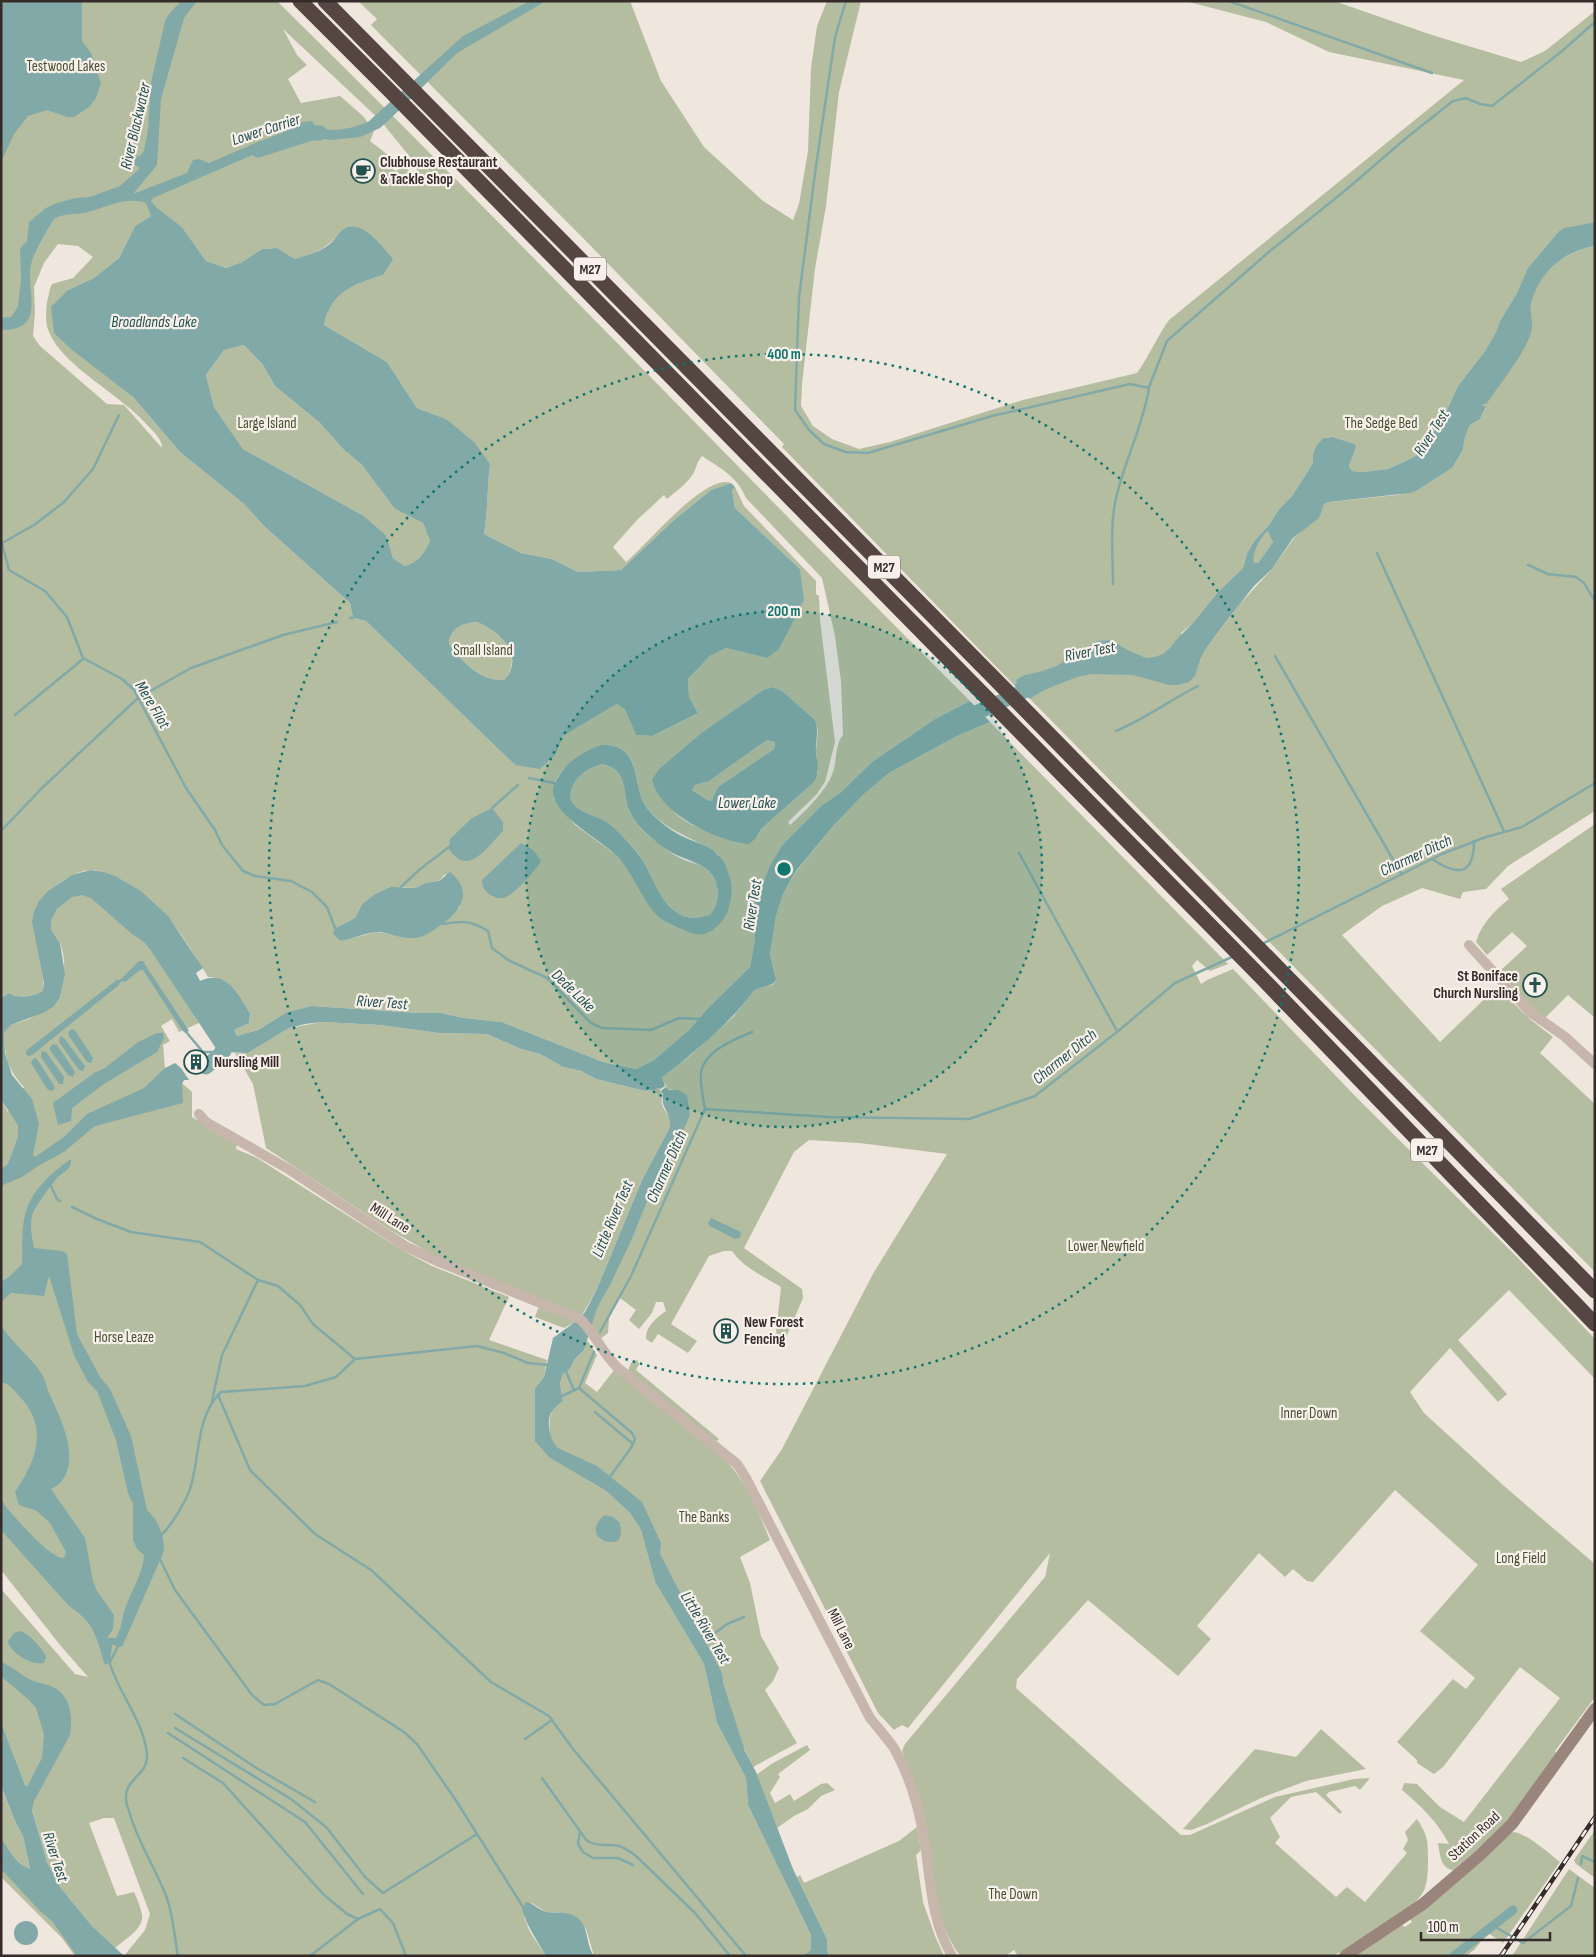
<svg xmlns="http://www.w3.org/2000/svg" width="1596" height="1957" font-family="'Sofia Sans Condensed',sans-serif">
<style>
.green{fill:#b5bda0;fill-rule:evenodd}
.water{fill:#81a9a8;fill-rule:evenodd}
.lines{fill:none;stroke-linecap:round;stroke-linejoin:round}
.stream{stroke:#81a9a8;stroke-width:2.5}
.canal{stroke:#81a9a8;stroke-width:9}
.river{stroke:#81a9a8;stroke-width:15}
.street{stroke:#c6b6ac;stroke-width:10}
.secondary{stroke:#9a857d;stroke-width:12}
.highway{stroke:#554642;stroke-width:15}
.rail-casing{stroke:#352c2a;stroke-width:4.5}
.rail{stroke:#f8f0ea;stroke-width:2.5;stroke-dasharray:8;stroke-linecap:butt}
.ring{fill:none;stroke:#0f766e;stroke-width:2.5;stroke-dasharray:2.5 5}
.labels{text-anchor:middle;dominant-baseline:central;stroke-width:4.5;stroke-linejoin:round;paint-order:stroke}
.shield{fill:#f8f0ea;stroke:#706764;stroke-width:1}
.shield-label{font-size:14px;font-weight:bold;fill:#352c2a}
.park-label{font-size:15px;fill:#475031;stroke:#f8f0ea}
.poi-label{font-size:15px;font-weight:bold;fill:#352c2a;stroke:#f8f0ea;text-anchor:start}
.street-label{font-size:15px;fill:#352c2a;stroke:#f8f0ea}
.water-label{font-size:16px;font-style:italic;fill:#245251;stroke:#f8f0ea}
.centre{fill:#0f766e;stroke:#f8f0ea;stroke-width:2.5}
.ring-label{font-size:15px;text-anchor:middle;font-weight:bold;fill:#0f766e;stroke:#f8f0ea;stroke-width:4.5;stroke-linejoin:round;paint-order:stroke}
</style>
<rect width="100%" height="100%" fill="#efe6de"/>
<!-- green -->
<g class="green">
<path d="M1,1h276c234,230 461,468 693,700l-35,18 -63,43 -32,31 -19,13 -38,38 -28,60v35l-5,28 -42,41 -19,22 -35,30 -18,9 -33,-7 -101,-40 -38,-4 -23,-5h-22l-108,-7 -24,6 -29,18 -21,6 -3,-6 15,-7 1,-10c-11,-18 -18,-35 -42,-36 -24,-40 -44,-73 -85,-96 -10,-6 -22,-11 -33,-11 -15,1 -29,12 -41,20l-6,100c-7,7 -26,9 -34,3l-8,5zM283,29l97,91 35,43 5,18 -16,-15 -8,5 -12,-7 4,-9 -18,-14 4,-10 -11,-15 -23,-20 -39,7 -13,-24 19,-14 -10,-10zM157,209l25,18 24,34 20,7 16,-6 20,-13 15,-1 18,11c22,-6 33,-11 47,-29l18,-2 25,22 -2,25c-29,9 -52,17 -59,50l63,37 30,46 29,11 44,45c-3,24 -2,47 -6,70l37,19 31,6 26,13 43,-2 53,-50 37,-30 20,-7c-26,-10 -85,63 -105,79l-13,-15 24,-27 27,-25 3,4c9,-8 20,-15 26,-25 4,-7 3,-11 9,-18 18,12 35,20 44,42l76,80 13,58 6,45 2,54c-8,9 -6,25 -10,37 -5,17 -30,42 -43,53l-2,-3 28,-27 9,-13 10,-40 -15,-122 -1,-24 -3,-2v-13l-72,-75 -9,-19 -3,3 3,18 65,61 -33,89 -41,-10 -16,8 -22,23 1,18 9,16 -46,23 -16,-1 -11,-27 -8,-4 -54,32 -7,18 -41,11 -149,-144 -13,-3 -3,-15 -86,-77 -20,-22 -64,-52 -47,-55 -12,-10 -53,-97 26,-12 25,-20 16,-32 16,-10zM58,244l20,2 15,11 -20,21 -21,6c-3,5 -3,12 -5,18 -1,9 -2,22 2,30 15,36 72,62 99,94 6,6 14,13 14,22l-38,-43 -17,-1 -67,-58 -7,-10 2,-24 -1,-25 10,-24zM772,687l10,4 32,28 4,12 -2,20 2,21 -6,12 -51,45 -5,9c-27,-4 -58,-4 -80,-24 -9,-9 -16,-24 -24,-35l7,-10 42,-36 62,-43zM601,745c43,-2 29,38 45,61 18,26 50,31 73,49l7,59 -11,15 -67,-26 -21,-36 -12,-13 -40,-29 -21,-26v-16l9,-14zM445,874l15,33 -5,4 -63,23 -16,-2 -35,9 -6,-13 20,-10 7,-14 13,-10 26,-7 14,1 10,-5 14,-2z"/>
<path d="M358,1h272l31,80 43,66 59,54 30,19 6,-16 9,-53 3,-83 6,-42 10,-25h34l-22,91 -13,114 -11,63 -13,115 -1,22 12,20 19,13 27,10 31,-7 133,-42 114,-27c12,-17 20,-36 32,-53l295,-240 -135,-28 -63,-30 -81,-21h149l98,34 89,27 24,-11 50,-40v211l-36,9 -30,36 -12,26 -17,28 -4,11 -11,19 -27,35 -13,28 -7,8 -10,24 -14,11 -26,12 -25,3 -11,-1 -3,-5 7,-19 -1,-3 -22,-7 -10,1 -7,8 -3,8v8l-5,9 -16,25 -13,13 -10,16 -14,15 -8,13 -4,15 -25,24 -26,32 -11,9 19,27 5,-10 34,-45 33,-36 22,-31 15,-14 7,-4 8,-16 5,-2 68,-7 21,-5 34,-22 11,-18 2,-13 5,-12 10,-6 6,-11 -7,-2 7,-2c3,-6 9,-13 13,-19 11,-16 21,-32 30,-49 5,-9 1,-18 2,-27 2,-33 32,-58 64,-63v565l-87,55 -22,23 -23,3 -3,7 -38,-11 -40,18 -40,29 98,107 57,-55 34,33 22,17 -13,16 55,51v168l-565,-573 15,-10 -15,-15 -15,6 2,2 -3,3 -232,-238 2,-3 -201,-206 -212,-213 6,-6z"/>
<path d="M244,345l19,20 12,21 45,37 23,26 18,15 34,45 28,14 7,18c-6,13 -12,21 -25,25l-12,-8 -7,-23 -22,-19 -121,-67 -29,-42 -8,-32 18,-25z"/>
<path d="M1268,531l2,1 3,10 -15,21h-5c-2,-10 8,-26 15,-32z"/>
<path d="M477,622c23,9 48,33 27,58 -25,1 -41,-18 -55,-36 1,-16 14,-21 28,-22z"/>
<path d="M990,722l238,242 -18,7 -13,-11 -5,6 9,18 6,-4 26,-11 127,132 155,154 80,84v40l-86,-89 -51,50 49,54 -9,8 -48,-54 -40,44 14,21 80,73 91,78v133l-40,54 2,4 -49,68 -55,47c-13,-2 -13,-16 -15,-27l11,1c-12,-23 -28,-38 -47,-54l2,-7 13,1 23,23 24,15 96,-124 -40,-31 -77,100 -9,7 -17,-11v-3l-20,-18 56,-63 13,10 9,-11 -55,-47 58,-66 -83,-75 -82,92 -6,-1 -14,-12 -8,8 -26,-24 -62,73 14,13 -33,37 -90,-76 -71,79 -1,9 165,147h9l85,-38 79,-18 16,-1 -10,12 -5,-4 -26,6 -3,3 16,17 -2,2 -24,-22 -25,5 -21,21 10,19 -5,6 61,54 11,-10 18,15 42,-49 -4,-4 5,-9 -3,-8 12,-13c10,15 11,21 11,39 0,9 0,21 -3,30 -9,24 -69,56 -92,68h-315l-4,-6 -9,6h-45c-31,-44 -26,-89 -36,-139 -5,-22 -15,-45 -22,-66l3,-7 140,-167 5,-24 -142,175 -6,-3 -8,5 -16,-17 -118,-232 22,-32 92,-177 73,-118 -88,-11 -50,-3 -15,12 -50,96 58,41 1,9 -19,44 -8,-9 5,-46c-17,-10 -38,-20 -49,-36h-8l-15,5 -38,68 26,17 -9,12 -30,-19 -6,9 -6,-4c-1,-12 11,-22 20,-28l-3,-9h-7l-4,11 -13,16 -10,-9 7,-10 -16,-12 -11,20 -1,15 -8,6 -14,-19 81,-172 7,-58 -6,-1 -7,-12 30,-22 42,-38 19,-24 5,-4 15,-4 4,-4 -6,-26 6,-39 7,-22 13,-22 38,-47 30,-31 25,-21 68,-37z"/>
<path d="M767,740l8,2 -1,7 -56,38 -6,13 -3,1 -17,-11 3,-5 14,-4z"/>
<path d="M602,764c28,6 19,28 28,48 5,12 15,21 25,29 7,6 17,13 25,17 7,4 15,5 22,8 18,9 21,36 7,49 -12,3 -22,5 -33,-3 -17,-11 -23,-34 -33,-51 -7,-12 -20,-25 -30,-34 -13,-13 -30,-10 -42,-26 -3,-20 14,-32 31,-37z"/>
<path d="M1595,824v194l-27,-23 -24,24 -25,-24 -18,-25 26,-24 -15,-14 -25,23 -11,-13c5,-18 19,-32 33,-43l-8,-10z"/>
<path d="M81,889l41,12 77,122 -20,9 -7,-13 -11,7 9,15 -7,4 2,23 27,24v25l45,26 -1,6 21,9 145,92 30,16 77,31 -20,43 58,20 -3,17 -9,11v42l54,51 17,10 24,22 11,17 14,52 49,82 13,59 29,55 2,27 63,130v21h-217l-8,-27 -19,-16 -21,-1 -14,-9 -8,14 6,15 16,24h-422l21,-26 5,-16 -36,-96h-10l-15,5 28,73 17,-4c3,7 7,16 8,23 2,14 -18,25 -27,33l-23,-22 -32,-39 -6,-9 -7,-16 -22,-77 -24,-63v-133l74,85 13,3 -28,-32 -59,-75v-470l7,12 16,-25c-17,-18 -19,-30 -20,-54l7,-8 18,-6 31,-22c4,-17 7,-37 0,-54 -2,-4 -7,-8 -9,-12 -7,-18 19,-33 30,-42z"/>
<path d="M322,1022l58,3 59,8 48,1 34,15 19,5 23,13 18,4 15,8 49,12 9,-1 4,-2c6,6 3,7 4,15 2,11 9,9 8,24l-28,53 -45,109 -16,28 -144,-60 -45,-26 -126,-83 -13,-64 -18,-31h13l41,-25z"/>
<path d="M539,1306l38,15 -13,7 -29,-11z"/>
<path d="M587,1340l10,15 -12,28 12,9 18,-23 105,84 14,17 17,25 19,45 -30,17 10,26 11,53 18,32 -6,13 -8,9 32,53 -44,24 -83,-175 -18,-66 -81,-72c-6,-3 -14,-4 -18,-10 -4,-6 -5,-25 -1,-32 2,-4 7,-8 11,-11l-3,-18 3,-9 7,-5 4,-9 10,-10z"/>
<path d="M637,1360l2,4 -3,6 83,69 -2,2 -13,-7 -76,-63 3,-8z"/>
<path d="M1321,1729l45,40 -60,12 -45,17 -54,26 -16,6 -8,-1 72,-80 41,8z"/>
<path d="M807,1745l3,5 -32,24 2,3 -10,16 5,10 15,-9 4,7 27,-17 6,-1 8,7 -14,6 -13,13 -14,7 -17,12 -21,-53 17,-12z"/>
<path d="M1,1787l14,34 8,15 7,33 -6,-2 -10,-10 75,99h-14l-13,-18 -61,-61z"/>
<path d="M917,1827l4,23 -5,5 7,47 12,34 9,20h-116l-1,-17 -30,-62 3,-2 4,8 95,-42z"/>
<path d="M1595,1830v48l-19,-14 -2,-4z"/>
<path d="M1513,1832c14,1 36,22 47,30l-57,81 -15,-10 -14,17 -8,6h-113l49,-31 3,2 7,-5 -2,-3 98,-85z"/>
<path d="M1569,1869l26,19v68h-83z"/>
</g>
<!-- water -->
<g class="water">
<path d="M5,1h77v40l9,12 10,30 -5,15 -7,9 -15,10h-7l-20,-7 -19,6 -14,18 -13,28v-157z"/>
<path d="M181,1h16l-13,17 -23,81 -4,66 -24,29 54,-21 6,-13 6,-1 10,4 49,-21 24,-9 21,-11 9,-1 5,7c18,4 34,1 51,-6l95,-86 67,-35h16l-89,52 -69,68 -8,7 -20,9 -30,3 -14,-3h-28l-19,11 -116,50 -2,3 6,7 25,19 24,34 20,7 16,-6 20,-13 15,-1 18,11c12,-4 26,-7 36,-16 5,-4 7,-11 13,-14 18,-11 39,19 49,30l-10,16c-29,9 -52,17 -59,50l63,37 30,46 29,11 28,23 16,22c-3,24 -2,47 -6,70l37,19 31,6 26,13 43,-2 53,-50 37,-30 20,-7 4,4 -3,3 3,18 65,61 4,31 -25,49 -12,9 -41,-10 -16,8 -22,23 1,18 9,16 -46,23 -16,-1 -11,-26 -8,-5 -54,32 -7,18 -16,15 -25,-4 -149,-144 -13,-3 -3,-15 -86,-77 -20,-22 -64,-52 -47,-55 -62,-48 -17,-16 -3,-26 17,-17 26,-12 25,-20 16,-32 16,-10 -5,-13c-20,-7 -39,4 -58,9 -12,3 -22,0 -34,7 -8,13 -17,27 -22,42 -9,28 18,69 -31,69v-12l10,-1 7,-10 3,-28 -1,-30 7,-8 2,-19 17,-14 11,-5 19,-5 14,-1 30,-11 20,-18 -8,-5v-4l9,-4 3,-4 4,-21 3,-47 14,-62 4,-7zM244,345l19,20 12,21 45,37 23,26 18,15 34,45 28,14 7,18c-6,13 -12,21 -25,25l-12,-8 -7,-23 -22,-19 -121,-67 -29,-42 -8,-32 18,-25zM477,622c23,9 49,34 27,58 -25,1 -41,-18 -55,-36 1,-16 14,-21 28,-22z"/>
<path d="M1595,222v24c-32,5 -58,28 -64,60 -1,9 3,18 0,27 -8,23 -27,45 -41,66l-4,5 -4,1 4,2 -6,12 -10,6 -5,12 -2,13 -11,18 -34,22 -8,3 -81,9 -5,2 -5,14 -26,20 -21,31 -18,17 -26,33 -23,31 -5,10 -5,16 -6,6 -11,3h-9l-36,-10 -42,-1 -14,3 -33,13 -14,9 -16,-14 3,-3 -2,-2 10,-5 14,-3 18,-6 12,-9 14,-5 2,-4 13,-7 14,-1 15,10 19,8 9,-1 8,-3 7,-6 6,-8 16,-16 26,-32 25,-24 4,-15 8,-13 14,-15 10,-16 13,-13 16,-25 5,-9v-8l3,-8 7,-8 10,-1 22,7 1,3 -7,19 3,5 11,1 25,-3 26,-12 14,-11 10,-24 7,-8 13,-28 27,-35 11,-19 4,-11 17,-28 11,-25 31,-37 6,-3zM1268,531l5,11 -15,21h-4c-3,-10 7,-26 14,-32z"/>
<path d="M772,687l10,4 32,28c6,11 1,22 2,35 1,6 3,13 1,20 0,4 -3,7 -5,10l-51,45 -5,9 -7,6c-32,-3 -90,-30 -97,-65l7,-10 42,-36 62,-43zM767,740l8,2 -1,7 -56,38 -6,13 -3,1 -17,-11 3,-5 14,-4z"/>
<path d="M970,701l20,21 -33,14 -68,37 -25,21 -30,31 -38,46 -13,23 -7,22 -6,39 6,25c-6,9 -18,5 -24,13 -24,32 -57,59 -90,84l3,9 -5,3 -2,-1 -4,2 -9,1 -49,-12 -15,-8 -18,-4 -23,-13 -19,-5 -34,-15 -48,-1 -59,-8 -58,-3 -17,2 -16,4 -41,25 -23,-1 -9,9 -5,9 -4,-7 7,-9 1,-7 -63,-95 -7,-9 -13,-9 -41,-36 -9,-3 -10,2 -15,12 -6,11v10l9,13 5,31 -5,23 -6,9 -9,6 -34,13 -7,8 1,20 7,22 20,24 7,25 -6,31 2,2 29,-20 23,-23 57,-26 21,-20 10,-5 6,5 8,12h-5l-2,4 1,19 -88,23 -31,26 -26,14 -16,11 -19,8 -2,8v-24l7,-5 10,-27v-12l-17,-25v-102l8,-5c8,6 27,4 34,-3l1,-8 -12,-60 2,-10 5,-11 10,-11 23,-15 18,-5 14,2 11,4 26,15 27,25 35,52 -7,5 4,8c26,-12 38,12 50,32l-1,10 -15,7 3,6 21,-6 29,-18 24,-6 108,7h22l23,5 38,4 101,40 33,7 18,-9 35,-30 19,-22 42,-41 5,-28v-35l15,-38 13,-22 38,-38 19,-13 32,-31 63,-43z"/>
<path d="M601,745c41,-2 30,36 44,60 6,10 21,22 31,28 14,9 32,10 43,23 6,5 8,13 10,20 5,10 2,26 -2,37 -6,12 -18,24 -32,21 -6,-1 -12,-5 -18,-7 -5,-3 -12,-5 -17,-9 -16,-13 -26,-44 -43,-62 -15,-16 -66,-41 -64,-66 0,-5 3,-9 6,-14 8,-15 26,-25 42,-31zM602,764c28,6 19,28 28,48 5,12 16,21 25,29 15,14 30,16 47,25 18,9 21,36 7,49 -12,3 -22,5 -33,-3 -18,-12 -23,-37 -35,-54 -8,-11 -18,-22 -28,-31 -13,-13 -30,-10 -42,-26 -3,-20 14,-32 31,-37z"/>
<path d="M492,808l11,14v9c-16,16 -35,47 -54,18l1,-10 22,-21z"/>
<path d="M521,843l12,7 8,11c-6,10 -26,33 -37,37 -5,1 -11,-1 -15,-4 -5,-4 -7,-8 -7,-14z"/>
<path d="M450,872c25,20 10,41 -12,55 -7,5 -15,11 -25,11 -11,1 -23,-5 -34,-6 -12,0 -26,7 -38,9l-8,-7 2,-6 20,-10 7,-14 13,-10 16,-7 24,1 10,-5 14,-2z"/>
<path d="M139,961h4l3,5 43,65 -4,2 -3,-3 -39,-60h-3l-15,12 -3,-4z"/>
<path d="M118,979l2,3 -1,3 -87,70 -4,1 -2,-2 1,-4z"/>
<path d="M72,1029l3,1 18,28 -2,5 -4,-1 -18,-26 -1,-4z"/>
<path d="M157,1033h6l1,5 -7,14 -53,32 -32,24 -1,13 -13,4 -5,-22 41,-30 11,-5 33,-26z"/>
<path d="M60,1036l4,2 21,28 -2,5 -4,-1 -20,-28z"/>
<path d="M53,1044l4,1 18,27 -2,5 -5,-2 -18,-25v-3z"/>
<path d="M42,1051l4,1 18,25 -1,7h-4l-18,-27z"/>
<path d="M34,1058l3,1 16,25 2,4 -2,3 -5,-1 -17,-27z"/>
<path d="M666,1087l3,3h9l9,5 3,20 -6,14 -26,46 -28,68 -20,42 -13,23 -13,42 -10,10 -4,9 -7,5 -3,9 3,18c-4,3 -9,7 -12,12 -5,10 -1,28 7,35l39,18 45,36 19,41 -1,11 62,119 1,10 22,68 11,21 37,97 34,70 1,17h-17v-21l-63,-130 -2,-27 -29,-55 -13,-59 -49,-82 -14,-52 -11,-17 -24,-22 -57,-34 -14,-16v-53l9,-11 9,-39 26,-19 6,-7 12,-23 45,-109 28,-53c1,-16 -10,-19 -7,-33l-2,-3z"/>
<path d="M71,1159c1,10 -6,12 -13,18 -5,5 -23,30 -25,36 -4,11 -1,24 1,35l28,3 5,3 10,80 23,43 10,12 21,47 16,74c12,11 17,25 17,41l-42,96 -10,-2 -2,17 -5,3c-10,-31 -9,-40 -37,-60l-67,-75v-31l5,8c10,11 44,52 58,51l2,-6 -16,-29 -13,-12 -18,-6 -4,-13c22,-32 34,-66 4,-96 -6,-7 -9,-12 -18,-14v-57c11,20 44,42 46,63 11,26 35,68 14,94 -2,3 -7,5 -10,7l34,49 8,43 4,10 17,24 -1,14 -6,9h9c5,-9 6,-17 8,-26 6,-20 19,-37 20,-57l-7,-6 -4,-9v-36l-5,-11 -12,-53 -19,-49 -9,-9 -14,-27 -25,-79 -5,20 -33,-3 -10,9v-20l9,-6 12,-12c1,-14 -1,-30 2,-44 4,-27 26,-46 47,-61z"/>
<path d="M711,1218l30,14 -1,6 -5,1 -25,-13 -2,-3z"/>
<path d="M605,1515l8,2 7,6 1,12 -3,6c-19,6 -32,-13 -13,-26z"/>
<path d="M21,1631c7,2 23,19 25,26l-2,6c-12,3 -34,-10 -36,-22l6,-8z"/>
<path d="M1,1662c11,4 20,13 30,18 7,3 16,4 22,7 18,9 20,30 17,48l-36,66 -2,9 15,52 13,25 32,39 32,30h-47l-25,-35 -12,-10 -39,-42v-31c7,11 16,27 29,31l-7,-33 -8,-15 -14,-35v-64l24,63 2,2 15,-29 2,-23 -3,-11 -5,-16 -7,-8 -26,-22 -2,-3z"/>
<path d="M526,1902c8,1 12,8 21,10 6,1 13,0 19,1 26,6 17,27 28,43h-48c-9,-16 -19,-29 -24,-47z"/>
<circle cx="26" cy="1933" r="12"/>
</g>
<g class="lines">
<!-- stream -->
<g class="stream">
<path d="M846,1l-11,36 -19,129 -17,131 -4,113 14,20 15,14 22,8 22,1 124,-37 138,-32 19,4c-6,39 -26,75 -34,115 -5,26 -2,54 -2,81"/>
<path d="M1229,1l203,72"/>
<path d="M1149,387l18,-46 103,-90 77,-62 58,-50 48,-38 13,-3 14,6 12,2 70,-55 33,-29"/>
<path d="M1,540l8,30 36,21 22,26 16,41 39,21 12,11 52,98 29,42 7,15 21,26 12,5 36,5 21,11 15,15 8,21"/>
<path d="M4,542l30,-17 30,-23 29,-33 26,-54"/>
<path d="M1377,553l127,278"/>
<path d="M1528,565l20,9 28,3 8,6 11,18"/>
<path d="M350,618h3"/>
<path d="M1275,656l127,219"/>
<path d="M15,715l68,-56"/>
<path d="M1116,731c29,-12 54,-31 82,-45"/>
<path d="M529,778l25,5"/>
<path d="M492,808l26,-23"/>
<path d="M1,831l40,-42 97,-91 53,-30 92,-33 54,-13"/>
<path d="M1019,853l98,178"/>
<path d="M1432,859c25,17 42,17 42,-18"/>
<path d="M401,887l18,-17 30,-23"/>
<path d="M443,924c20,-3 27,-4 45,7l4,17 16,12 39,18 44,45 11,5 49,2 28,-12 23,1"/>
<path d="M1262,944l180,-90 44,-17 36,-10 73,-44"/>
<path d="M120,981l3,-1"/>
<path d="M187,1033l16,19h12"/>
<path d="M705,1109c-2,-11 -5,-24 -4,-36 3,-22 34,-34 51,-41"/>
<path d="M51,1186l6,13 3,2"/>
<path d="M72,1207l25,12 34,13 69,10 58,38 20,6 22,19 13,19 42,35"/>
<path d="M600,1332l31,-56 74,-167 125,8 139,2 66,-23 82,-64 58,-49 59,-27"/>
<path d="M565,1369l9,21"/>
<path d="M579,1388l53,45 3,6 -4,9 -22,30"/>
<path d="M218,1395l32,75 65,64 56,36 120,112 58,34 24,33 173,207"/>
<path d="M560,1397l19,-9 15,-36"/>
<path d="M212,1401l10,-46 36,-75"/>
<path d="M595,1412l38,32"/>
<path d="M161,1535c9,-7 27,-37 30,-49 9,-31 5,-70 30,-94l84,-6 31,-9 19,-18 122,-13 27,7 24,10 21,2"/>
<path d="M159,1557l16,33 77,105 12,10 11,-1 43,-24 11,4 75,48 13,12 40,58 66,105"/>
<path d="M703,1642l24,-18 17,-7"/>
<path d="M109,1661c9,32 36,61 38,95 1,21 -27,23 -20,49 9,33 25,57 38,88 8,19 9,42 13,63"/>
<path d="M110,1662l9,-18"/>
<path d="M175,1714l83,55 57,33"/>
<path d="M175,1728l116,71 36,29 38,49 18,16 94,-59"/>
<path d="M168,1733l137,89 58,72"/>
<path d="M525,1739l27,-19"/>
<path d="M183,1758l40,25 101,112 23,19 11,5"/>
<path d="M542,1778l45,63c14,7 20,2 32,5 6,2 12,6 17,10l59,57 35,43"/>
<path d="M580,1831l-2,13 5,8 10,6h25l15,7"/>
<path d="M1581,1864l1,-8 13,6"/>
<path d="M1492,1925l31,18 48,-37 7,-28"/>
<path d="M310,1956l48,-37 22,-10 13,14 13,33"/>
<path d="M805,1956l7,-5"/>
</g>
<!-- canal -->
<path class="canal" d="M1454,1956l59,-46"/>
<!-- river -->
<g class="river">
<path d="M258,150l53,-17h9"/>
<path d="M960,720l80,-36"/>
<path d="M206,1067l18,-16"/>
</g>
<!-- street -->
<g class="street">
<path d="M1469,945l62,68 33,23 31,28"/>
<path d="M199,1114l7,8 84,48 115,76 32,15 143,58c15,14 22,34 38,49l119,96 9,14 124,240c8,10 17,20 24,30 15,27 25,60 30,90 7,42 6,80 28,118"/>
</g>
<!-- secondary -->
<path class="secondary" d="M1345,1956l78,-52 57,-49 32,-31 83,-115"/>
<!-- highway -->
<g class="highway">
<path d="M300,1l91,91 869,884 335,348"/>
<path d="M325,1l664,672 606,618"/>
</g>
<!-- rail casing -->
<g class="rail-casing">
<path id="rail" d="M1501,1956l94,-139"/>
</g>
<!-- rail -->
<use href="#rail" class="rail"/>
</g>
<!-- distance rings -->
<circle cx="784" cy="869" r="258" fill="#0f766e" fill-opacity=".12"/>
<g class="ring">
<circle cx="784" cy="869" r="258"/>
<circle cx="784" cy="869" r="515"/>
</g>
<!-- icons -->
<defs>
<g id="cafe-ring" transform="scale(1.25)"><circle r="9.5" fill="#f8f0ea" stroke="#245251" stroke-width="1.5"/><path d="M-5.5-4.5H6V0H3Q3 3.5 0 3.5H-2.5Q-5.5 3.5-5.5 0ZM3-3.2v2h1.7v-2ZM-6 4.5H4V6H-6Z" fill="#245251"/></g>
<g id="church-ring" transform="scale(1.25)"><circle r="9.5" fill="#f8f0ea" stroke="#245251" stroke-width="1.5"/><path d="M-1.2-6h2.4v3.5h3.3v2.4h-3.3V6h-2.4V-.1h-3.3v-2.4h3.3Z" fill="#245251"/></g>
<g id="building-ring" transform="scale(1.25)"><circle r="9.5" fill="#f8f0ea" stroke="#245251" stroke-width="1.5"/><path d="M-4-6H4V6H1V3H-1V6H-4ZM-2.5-4.3h1.7v1.8h-1.7ZM.8-4.3h1.7v1.8H.8ZM-2.5-1h1.7V.8h-1.7ZM.8-1h1.7V.8H.8Z" fill="#245251"/></g>
</defs>
<g fill-rule="evenodd">
<use href="#cafe-ring" x="363" y="171"/>
<use href="#church-ring" x="1535" y="985"/>
<use href="#building-ring" x="196" y="1062"/>
<use href="#building-ring" x="726" y="1331"/>
</g>
<g class="labels">
<!-- shield labels -->
<g class="shield">
<rect x="574" y="257.5" width="32" height="23" rx="4"/>
<rect x="868" y="555.5" width="32" height="23" rx="4"/>
<rect x="1411" y="1138.5" width="32" height="23" rx="4"/>
</g>
<g class="shield-label">
<text x="590" y="269">M27</text>
<text x="884" y="567">M27</text>
<text x="1427" y="1150">M27</text>
</g>
<!-- park labels -->
<g class="park-label">
<text x="66" y="66">Testwood Lakes</text>
<text x="267" y="423">Large Island</text>
<text x="1381" y="423">The Sedge Bed</text>
<text x="483" y="650">Small Island</text>
<text x="1106" y="1246">Lower Newfield</text>
<text x="124" y="1337">Horse Leaze</text>
<text x="1309" y="1413">Inner Down</text>
<text x="704" y="1517">The Banks</text>
<text x="1521" y="1558">Long Field</text>
<text x="1013" y="1894">The Down</text>
</g>
<!-- poi labels -->
<g class="poi-label">
<text x="380" y="162">Clubhouse Restaurant<tspan x="380" dy="17">&amp; Tackle Shop</tspan></text>
<text x="1518" y="976" text-anchor="end">St Boniface<tspan x="1518" dy="17">Church Nursling</tspan></text>
<text x="214" y="1062">Nursling Mill</text>
<text x="744" y="1322">New Forest<tspan x="744" dy="17">Fencing</tspan></text>
</g>
<!-- street labels -->
<g class="street-label">
<text transform="translate(390 1218) rotate(32)">Mill Lane</text>
<text transform="translate(841 1629) rotate(63)">Mill Lane</text>
<text transform="translate(1474 1836) rotate(-43)">Station Road</text>
</g>
<!-- water labels -->
<g class="water-label">
<text transform="translate(136 126) rotate(-77)">River Blackwater</text>
<text transform="translate(266 130) rotate(-18)">Lower Carrier</text>
<text x="154" y="322">Broadlands Lake</text>
<text transform="translate(1432 433) rotate(-57)">River Test</text>
<text transform="translate(1090 652) rotate(-11)">River Test</text>
<text transform="translate(152 705) rotate(59)">Mere Fliot</text>
<text x="747" y="803">Lower Lake</text>
<text transform="translate(1416 856) rotate(-25)">Charmer Ditch</text>
<text transform="translate(753 905) rotate(-81)">River Test</text>
<text transform="translate(573 991) rotate(44)">Dede Lake</text>
<text transform="translate(382 1003) rotate(4)">River Test</text>
<text transform="translate(1065 1057) rotate(-39)">Charmer Ditch</text>
<text transform="translate(667 1167) rotate(-66)">Charmer Ditch</text>
<text transform="translate(613 1219) rotate(-67)">Little River Test</text>
<text transform="translate(705 1628) rotate(59)">Little River Test</text>
<text transform="translate(55 1857) rotate(72)">River Test</text>
</g>
</g>
<circle cx="784" cy="869" r="8" class="centre"/>
<g class="ring-label">
<text x="784" y="359">400 m</text>
<text x="784" y="616">200 m</text>
</g>
<!-- border -->
<rect width="1596" height="1957" fill="none" stroke="#352c2a" stroke-width="5"/>
<!-- scale -->
<path d="M1421 1932v8h129v-8" fill="none" stroke="#352c2a" stroke-width="2.5"/>
<text x="1428" y="1932" font-size="15" fill="#352c2a" stroke="#f8f0ea" stroke-width="4" paint-order="stroke">100 m</text>
</svg>
